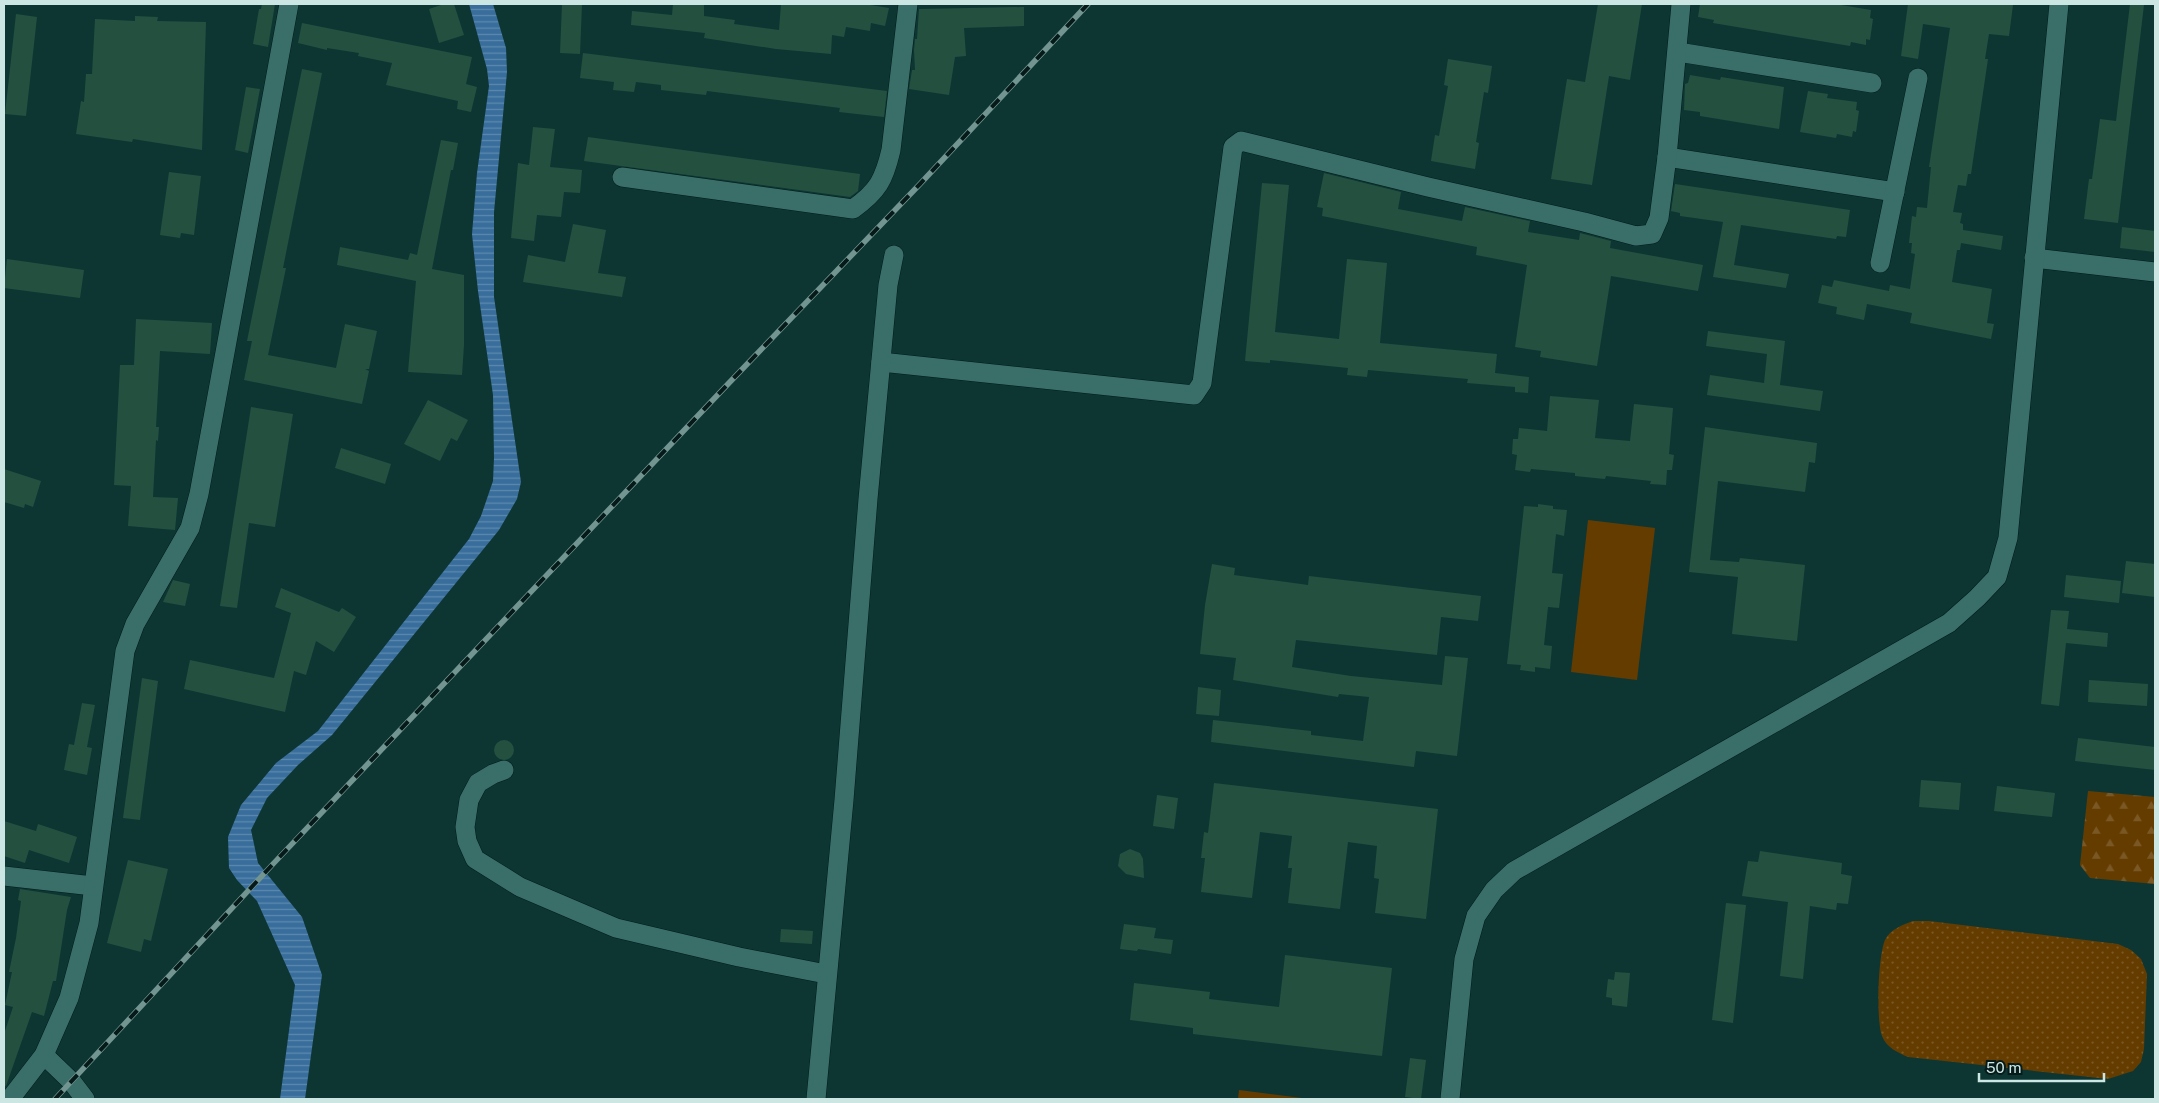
<svg xmlns="http://www.w3.org/2000/svg" width="2159" height="1103" font-family="'Public Sans',sans-serif">
<style>
.grass{fill:url(#grass-dots)}
.forest{fill:url(#forest-firs)}
.garden{fill:#653c00}
.water{fill:url(#water-rules)}
.building{fill:#245040}
.lines{fill:none;stroke-linecap:round;stroke-linejoin:round}
.minor-casing{stroke:#011c1a;stroke-width:20}
.minor{stroke:#3a6e69;stroke-width:19}
.rail-casing{stroke:#739592;stroke-width:5.5}
.rail{stroke:#061b19;stroke-width:4;stroke-dasharray:11;stroke-linecap:butt}
</style>
<defs>
<pattern id="grass-dots" width="8" height="8" patternUnits="userSpaceOnUse" patternTransform="scale(1.25)"><rect width="8" height="8" fill="#653c00"/><path d="M2 2h.1M6 6h.1" fill="none" stroke="#7a5825" stroke-width="1.8" stroke-linecap="round"/></pattern>
<pattern id="forest-firs" width="22" height="20" patternUnits="userSpaceOnUse" patternTransform="scale(1.25)"><rect width="22" height="20" fill="#653c00"/><path d="M5 1l3.5 6h-7zM16 11l3.5 6h-7z" fill="#7a5825"/></pattern>
<pattern id="water-rules" width="6" height="5" patternUnits="userSpaceOnUse" patternTransform="scale(1.25)"><rect width="6" height="5" fill="#396d9c"/><path d="M0 2.5h6" fill="none" stroke="#5d89ae"/></pattern>
</defs>
<rect width="100%" height="100%" fill="#0d3633"/>
<!-- grass -->
<path class="grass" d="M1913,921h16l189,23 13,6 10,9 6,15 -3,75 -3,13 -8,9 -25,8 -200,-22c-11,-5 -21,-9 -26,-21 -6,-16 -4,-80 3,-96 5,-11 18,-15 28,-19z"/>
<!-- forest -->
<path class="forest" d="M2088,791l67,6v87l-65,-6 -10,-13z"/>
<!-- garden -->
<g class="garden">
<path d="M1588,520l67,8 -18,152 -66,-8z"/>
<path d="M1239,1090l71,9h-72z"/>
</g>
<!-- water -->
<path class="water" d="M469,4h24l13,44 1,24 -13,140v85l27,185 -4,17 -18,31 -167,205 -34,30 -31,33 -16,32 7,33 44,54 20,58 -17,124h-25l15,-114 -38,-84 -20,-21 -8,-12 -1,-31 13,-32 35,-42 42,-32 151,-192 12,-23 12,-35 1,-23 -1,-63 -15,-104 -6,-57 5,-61 12,-87 -2,-17z"/>
<!-- building -->
<g class="building">
<path d="M262,4h13l-7,43 -15,-3 6,-35h2z"/>
<path d="M444,4h10l10,31 -25,8 -10,-34z"/>
<path d="M562,4h20l-2,50 -20,-1z"/>
<path d="M673,4h31v12l31,4 -1,4 45,6 2,-26h83l25,4 -4,18 -14,-3 -1,8 -24,-4 -2,10 -12,-2 -1,19 -55,-5 -72,-11 1,-5 -74,-8 1,-14 40,4z"/>
<path d="M1598,4h44l-12,76 -21,-4 -17,109 -41,-6 16,-100 18,3z"/>
<path d="M1700,4h141v1l30,5 -1,8 3,1 -3,21 -4,-1v6l-15,-3 -1,4 -137,-23 1,-3 -16,-3z"/>
<path d="M1908,4l105,1 -4,31 -20,-2 -4,25h3l-17,115h-3l-2,12 -8,-1 -5,27 9,1 -2,10 3,1v6l40,6 -2,14 -40,-7 -1,7h-3l-5,32 40,7 -5,34 7,1 -3,15 -81,-16 2,-10 -45,-9 -3,16 -28,-6 1,-7 -19,-4 4,-18 10,2 2,-7 55,11 1,-6 20,4 5,-35 -4,-1 1,-10h-3l3,-27 4,1 1,-10 10,1 4,-41h-2l21,-139 -27,-4 -5,35 -17,-3z"/>
<path d="M2130,4l14,1 -26,218 -34,-4 5,-40h3l8,-60 16,2z"/>
<path d="M1024,7v19l-60,2 2,28 -11,1 -6,38 -40,-6 3,-19h3l-1,-20 1,-11h2l2,-30z"/>
<path d="M16,14l21,3 -11,99 -21,-2z"/>
<path d="M135,16l23,1 -1,4 49,1 -4,128 -69,-11 -1,3 -56,-8 5,-33 3,1 2,-28h6l3,-55 40,2z"/>
<path d="M302,23l170,34 -6,27 11,3 -6,25 -14,-3 1,-8 -72,-16 6,-22 -34,-7 1,-3 -32,-5v2l-29,-7z"/>
<path d="M583,53l304,38 -3,26 -45,-5 1,-4 -133,-17 -1,4 -45,-5v-5l-25,-3 -2,10 -21,-2 1,-8 -34,-4z"/>
<path d="M1448,59l44,7 -4,27 -4,-1 -8,50 3,1 -4,26 -44,-8 4,-26 4,1 9,-50 -4,-1z"/>
<path d="M302,69l20,4 -39,195h3l-18,87 68,13 9,-44 32,7 -8,38h-4l4,2 -7,33 -118,-24 8,-39h-5z"/>
<path d="M1690,75l30,5 1,-3 63,10 -5,42 -79,-13v-4l-16,-2 1,-26 3,-1z"/>
<path d="M246,87l14,2 -12,64 -13,-3z"/>
<path d="M1808,91l20,3 -1,4 30,4 -1,8 3,1 -3,21 -3,-1 -1,6 -15,-3 -1,4 -36,-6z"/>
<path d="M533,127l22,2 -5,38 32,3 -2,23 -16,-1 -3,25 -24,-2 -3,26 -23,-3 7,-75 11,2z"/>
<path d="M588,137l272,37 -2,17 -8,6 -266,-36z"/>
<path d="M441,140l17,3 -5,27h-2l-19,99 32,6v70l-2,30 -54,-3 8,-91 -79,-16 3,-18 68,13 2,-7 7,2z"/>
<path d="M169,172l32,4 -7,59 -13,-2 -1,5 -20,-3z"/>
<path d="M1324,173l77,19 -3,17 64,12 3,-14 65,14 -2,11 51,8 1,-7 31,8 -1,7 93,17 -5,26 -87,-15 -14,90 -57,-9 1,-6 -26,-4 12,-82 -51,-10 1,-8 -155,-31 1,-8 -6,-1z"/>
<path d="M1262,183l27,2 -14,147 64,7 8,-80 40,4 -7,80 117,11 -2,19 34,4 -1,16 -13,-1v-5l-48,-4 1,-4 -100,-9 -1,7 -20,-2 1,-7 -78,-8v3l-25,-2z"/>
<path d="M1675,184l175,26 -4,27 -9,-1 -1,3 -95,-14 -7,40 55,9 -3,14 -73,-11 10,-55 -43,-6v-3l-9,-2z"/>
<path d="M573,224l33,6 -8,43 28,4 -4,20 -99,-15 5,-27 37,7z"/>
<path d="M2122,227l33,4v21l-35,-4z"/>
<path d="M7,259l77,11 -4,28 -76,-10z"/>
<path d="M136,319l76,4 -2,31 -50,-3 -4,76h3l-1,14 -2,-1 -3,57 25,1 -3,32 -47,-4 3,-40 -17,-1 6,-120h14z"/>
<path d="M1708,331l77,10 -5,44 43,6 -3,20 -113,-16 3,-20 54,8 3,-29 -61,-8z"/>
<path d="M1550,396l49,4 -4,38 35,3 4,-37 39,4 -4,46 5,1 -2,15h-5l-1,15 -16,-1 1,-3 -45,-5 -1,3 -30,-3v-3l-44,-4 -1,3 -15,-2 2,-15 -5,-1 1,-15h5l1,-11 28,3z"/>
<path d="M428,400l40,20 -11,21 -6,-3 -11,23 -36,-17z"/>
<path d="M251,407l42,7 -18,113 -26,-4 -12,85 -17,-2z"/>
<path d="M1705,427l112,16 -2,20 -6,-1 -4,30 -87,-11 -8,79 29,2 1,-4 65,7 -8,76 -65,-7 6,-57 -49,-5z"/>
<path d="M341,448l50,16 -6,20 -50,-16z"/>
<path d="M4,469l37,12 -8,26 -8,-3 -1,4 -20,-6z"/>
<path d="M1538,504l15,2v3l14,1 -3,26 -8,-2 -4,39 11,1 -4,34 -11,-1 -4,38 8,1 -2,23 -15,-2v5l-15,-2 1,-5 -14,-1 17,-158 14,1z"/>
<path d="M2126,561l29,3v33l-33,-4z"/>
<path d="M1212,564l23,4 -1,7 74,10 1,-9 172,20 -3,25 -37,-4 -4,38 -141,-15 -4,27 59,9 91,9 3,-29 23,2 -11,98 -41,-5 -2,16 -203,-25 2,-22 98,11v4l52,6 6,-44 -30,-3 -1,3 -105,-17 3,-22 -36,-4 5,-49z"/>
<path d="M2066,575l55,6 -2,22 -55,-6z"/>
<path d="M173,580l17,4 -5,22 -22,-4z"/>
<path d="M281,588l58,24 3,-4 14,9 -22,35 -18,-11 -10,34 -12,-4 -9,41 -101,-23 6,-29 84,18 17,-65 -16,-6z"/>
<path d="M2051,610l18,1 -2,18 41,4 -1,14 -41,-4 -7,63 -18,-2z"/>
<path d="M142,678l16,3 -18,139 -17,-2z"/>
<path d="M2089,680l59,4 -1,22 -59,-4z"/>
<path d="M1198,687l23,3 -2,26 -23,-2z"/>
<path d="M82,703l13,2 -8,42 5,1 -5,27 -23,-5 5,-26 5,1z"/>
<path d="M2078,738l77,9v23l-80,-9z"/>
<circle cx="504" cy="750" r="10"/>
<path d="M1921,780l40,3 -2,27 -40,-3z"/>
<path d="M1214,783l224,26 -12,110 -51,-6 4,-34 -5,-1 3,-32 -29,-4 -8,67 -52,-6 4,-35h-4l4,-32 -32,-4 -8,66 -51,-6 4,-34h-4l3,-26 4,1z"/>
<path d="M1997,786l58,7 -3,24 -58,-6z"/>
<path d="M1157,795l21,3 -4,31 -21,-3z"/>
<path d="M4,821l32,10 2,-7 39,13 -8,26 -40,-13 -4,13 -21,-7z"/>
<path d="M1130,849l10,4 3,6 1,19 -18,-4 -8,-8 2,-12z"/>
<path d="M1760,851l82,12 -1,11 11,2 -4,28 -11,-1 -1,7 -26,-4 -7,73 -23,-3 8,-74 -46,-6 6,-35 10,1z"/>
<path d="M128,860l40,9 -17,72 -7,-2 -3,13 -34,-9z"/>
<path d="M20,889l51,8 -4,13 -11,71h-3l-9,35 -12,-4 -26,74 -2,-1v-51l9,-27 -8,-2 7,-33h-3l7,-34 5,-37 -3,-1z"/>
<path d="M1726,903l20,2 -13,118 -21,-3z"/>
<path d="M1124,924l32,4 -2,10 19,2 -2,14 -33,-5 -1,2 -17,-2z"/>
<path d="M781,929l32,2 -1,13 -32,-2z"/>
<path d="M1285,955l107,13 -10,88 -189,-22v-6l-63,-8 4,-37 76,9 -1,7 70,8z"/>
<path d="M1615,972l15,1 -3,34 -15,-2v-7l-6,-1 2,-18 6,1z"/>
<path d="M1410,1058l16,2 -5,39 -16,-2z"/>
</g>
<g class="lines">
<!-- minor casing -->
<g class="minor-casing">
<g id="minor">
<path d="M1678,52l194,31"/>
<path d="M1667,157l228,35"/>
<path d="M622,177l231,32c25,-18 31,-29 38,-59l17,-146"/>
<path d="M2034,258l121,14"/>
<path d="M1880,263l38,-185"/>
<path d="M881,362l313,33 8,-12 31,-236 8,-6 187,46 156,35 52,14 16,-2 7,-16 8,-61 14,-153"/>
<path d="M504,770l-11,4 -15,9 -9,17 -4,27 2,14 8,18 45,28 96,41 123,29 87,17"/>
<path d="M4,876l89,10"/>
<path d="M44,1055l28,27 13,17"/>
<path d="M10,1099l34,-44 25,-57 20,-75 36,-272 10,-27 55,-96 9,-34 90,-490"/>
<path d="M816,1099l28,-299 24,-301 20,-214 6,-30"/>
<path d="M1450,1099l14,-140 12,-43 18,-26 20,-19 435,-248 28,-25 20,-21 11,-39 51,-534"/>
</g>
</g>
<!-- minor -->
<use href="#minor" class="minor"/>
<!-- rail casing -->
<g class="rail-casing">
<path id="rail" d="M55,1099l218,-235 455,-480 192,-200 168,-180"/>
</g>
<!-- rail -->
<use href="#rail" class="rail"/>
</g>
<!-- border -->
<rect width="2159" height="1103" fill="none" stroke="#cbe6e3" stroke-width="10"/>
<!-- scale -->
<path d="M1979 1073v8h125v-8" fill="none" stroke="#cbe6e3" stroke-width="2.5"/>
<text x="1986" y="1073" font-size="15" fill="#cbe6e3" stroke="#061b19" stroke-width="4" paint-order="stroke">50 m</text>
</svg>
